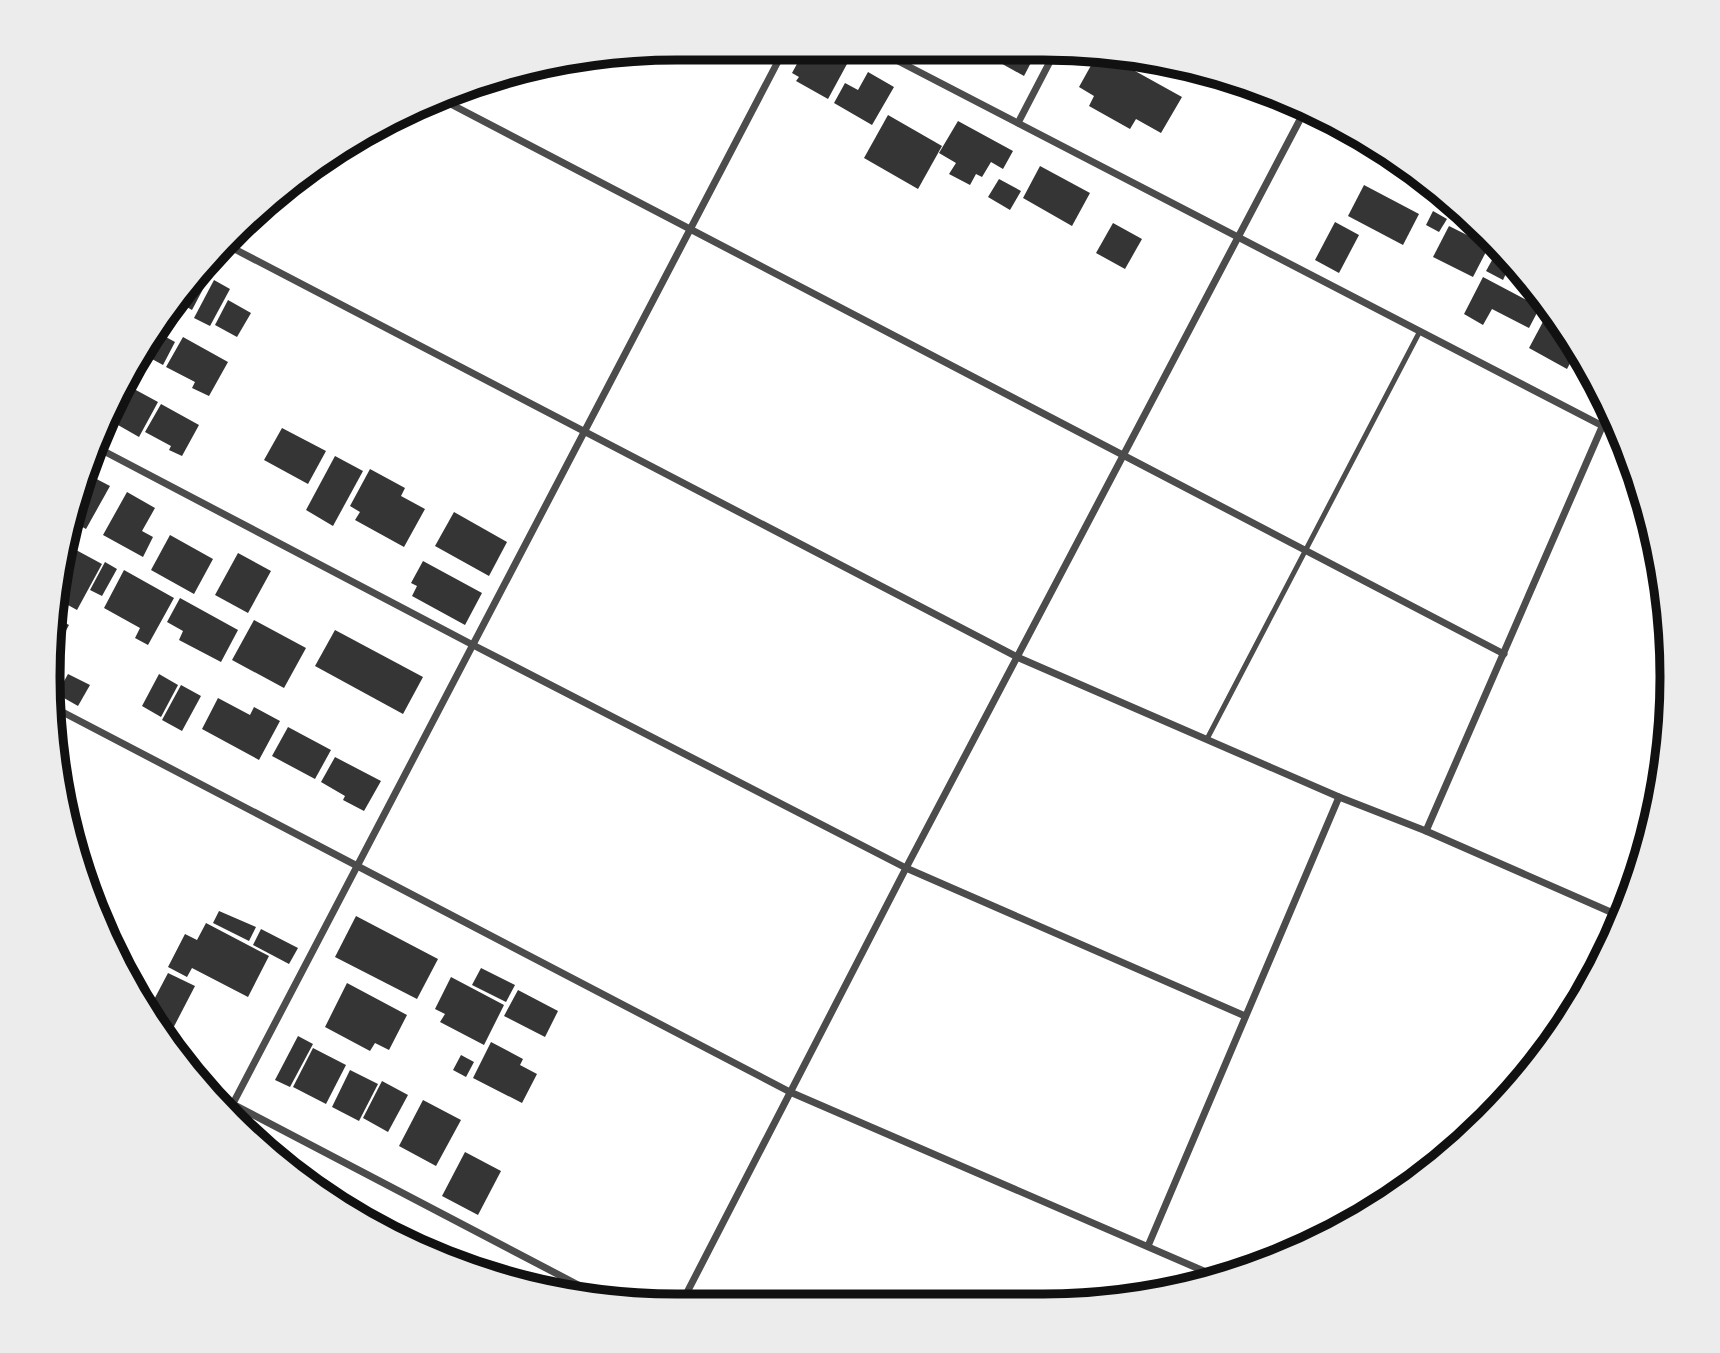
<svg xmlns="http://www.w3.org/2000/svg" width="1720" height="1353" font-family="'DM Sans',sans-serif">
<style>
.building{fill:#353535}
.lines{fill:none;stroke-linecap:round;stroke-linejoin:round}
.service{stroke:#4c4c4c;stroke-width:5}
.minor{stroke:#4c4c4c;stroke-width:7}
.rim{fill:none;stroke:#111;stroke-width:9}
</style>
<rect width="100%" height="100%" fill="#fff"/>
<!-- building -->
<g class="building">
<path d="M815,48l32,16 -19,35 -32,-18 3,-4 -7,-4 12,-22 7,4z"/>
<path d="M981,48h50l6,3 -13,25 -45,-25z"/>
<path d="M1099,51l83,46 -21,36 -25,-14 -6,10 -41,-23 5,-10 -15,-9z"/>
<path d="M868,72l26,15 -22,38 -38,-22 11,-20 13,7z"/>
<path d="M888,115l54,31 -24,43 -54,-31z"/>
<path d="M958,121l55,30 -10,18 -12,-7 -9,15 -6,-3 -6,11 -21,-11 7,-11 -17,-10z"/>
<path d="M1040,166l50,27 -18,33 -49,-28z"/>
<path d="M999,179l22,12 -11,19 -22,-13z"/>
<path d="M1364,185l55,29 -16,31 -55,-29z"/>
<path d="M1433,211l14,8 -8,13 -13,-7z"/>
<path d="M1335,222l24,13 -20,38 -24,-13z"/>
<path d="M1113,223l29,16 -17,30 -29,-16z"/>
<path d="M1449,226l40,20 -16,31 -40,-20z"/>
<path d="M1496,253l16,8 -9,19 -17,-9z"/>
<path d="M204,268l8,4 -20,38 -14,-8z"/>
<path d="M1483,277l57,30 -11,21 -37,-19 -9,16 -19,-11z"/>
<path d="M214,280l16,9 -20,37 -16,-8z"/>
<path d="M228,300l23,13 -14,24 -22,-12z"/>
<path d="M1545,318l20,11 13,19 -11,21 -38,-21z"/>
<path d="M155,331l20,11 -12,23 -22,-12 -4,6 -2,-1z"/>
<path d="M183,337l45,25 -19,34 -17,-8 3,-6 -29,-15z"/>
<path d="M123,383l35,19 -19,35 -21,-12 3,-6 -11,-6z"/>
<path d="M161,404l38,21 -17,31 -13,-6 2,-4 -26,-14z"/>
<path d="M282,428l44,23 -18,33 -44,-24z"/>
<path d="M335,456l28,15 -30,55 -27,-16z"/>
<path d="M370,469l35,19 -4,8 24,13 -21,38 -49,-27 5,-8 -10,-6z"/>
<path d="M85,473l25,13 -24,43 -18,-10z"/>
<path d="M127,492l28,16 -13,23 11,6 -10,20 -40,-22z"/>
<path d="M454,512l53,30 -18,34 -54,-30z"/>
<path d="M170,535l43,24 -19,35 -43,-24z"/>
<path d="M65,544l37,20 -25,46 -20,-11z"/>
<path d="M238,553l33,18 -23,42 -33,-18z"/>
<path d="M423,561l59,32 -17,32 -53,-29 5,-10 -6,-3z"/>
<path d="M105,562l12,7 -15,27 -12,-6z"/>
<path d="M124,570l50,28 -26,47 -13,-7 5,-10 -36,-20z"/>
<path d="M180,598l58,32 -17,32 -42,-22 4,-9 -16,-9z"/>
<path d="M55,617l14,8 -19,35h-1z"/>
<path d="M254,620l52,28 -22,40 -52,-28z"/>
<path d="M335,630l88,47 -20,37 -88,-48z"/>
<path d="M68,674l22,11 -12,21 -21,-12z"/>
<path d="M159,674l19,11 -17,32 -19,-11z"/>
<path d="M181,685l20,11 -19,35 -20,-11z"/>
<path d="M218,698l32,17 4,-8 26,14 -21,39 -57,-31z"/>
<path d="M288,727l43,23 -16,29 -43,-23z"/>
<path d="M335,757l46,24 -17,30 -21,-11 2,-4 -24,-14z"/>
<path d="M219,911l37,16 -7,14 -36,-18z"/>
<path d="M356,916l82,43 -21,40 -82,-42z"/>
<path d="M206,923l63,33 -21,41 -56,-29 -5,9 -19,-10 17,-33 12,6z"/>
<path d="M261,929l37,19 -9,16 -36,-19z"/>
<path d="M481,968l34,17 -9,17 -34,-17z"/>
<path d="M168,973l27,13 -28,54 -20,-27z"/>
<path d="M451,977l53,28 -20,40 -44,-23 5,-8 -10,-5z"/>
<path d="M347,983l60,32 -18,35 -14,-7 -5,8 -45,-24z"/>
<path d="M518,990l40,21 -13,26 -41,-21z"/>
<path d="M298,1036l15,8 -23,43 -15,-7z"/>
<path d="M491,1042l32,17 -3,6 17,9 -15,29 -49,-25z"/>
<path d="M313,1048l33,17 -20,39 -33,-17z"/>
<path d="M461,1055l13,7 -8,15 -13,-7z"/>
<path d="M350,1070l28,14 -19,37 -27,-14z"/>
<path d="M382,1081l26,14 -20,37 -25,-14z"/>
<path d="M423,1100l38,20 -25,46 -37,-20z"/>
<path d="M465,1152l36,19 -23,44 -36,-19z"/>
</g>
<g class="lines">
<!-- service -->
<g class="service">
<path d="M1302,117l136,71"/>
<path d="M1207,739l213,-408"/>
</g>
<!-- minor -->
<g class="minor">
<path d="M873,48l749,388"/>
<path d="M441,99l1063,555"/>
<path d="M1018,123l39,-75"/>
<path d="M223,243l794,414 322,140 87,34 196,86"/>
<path d="M96,447l377,198 433,223 339,148"/>
<path d="M51,706l739,386 430,186"/>
<path d="M1426,831l176,-404"/>
<path d="M200,1087l405,212"/>
<path d="M228,1113l557,-1065"/>
<path d="M1148,1246l191,-449"/>
<path d="M680,1306l226,-438 398,-756"/>
</g>
</g>
<!-- crop -->
<path d="M0 0H1720V1353H0ZM677 60H1043A617 617 0 0 1 1660 677V677A617 617 0 0 1 1043 1294H677A617 617 0 0 1 60 677V677A617 617 0 0 1 677 60Z" fill="#ececec" fill-rule="evenodd"/>
<path class="rim" d="M677 60H1043A617 617 0 0 1 1660 677V677A617 617 0 0 1 1043 1294H677A617 617 0 0 1 60 677V677A617 617 0 0 1 677 60Z"/>
</svg>
